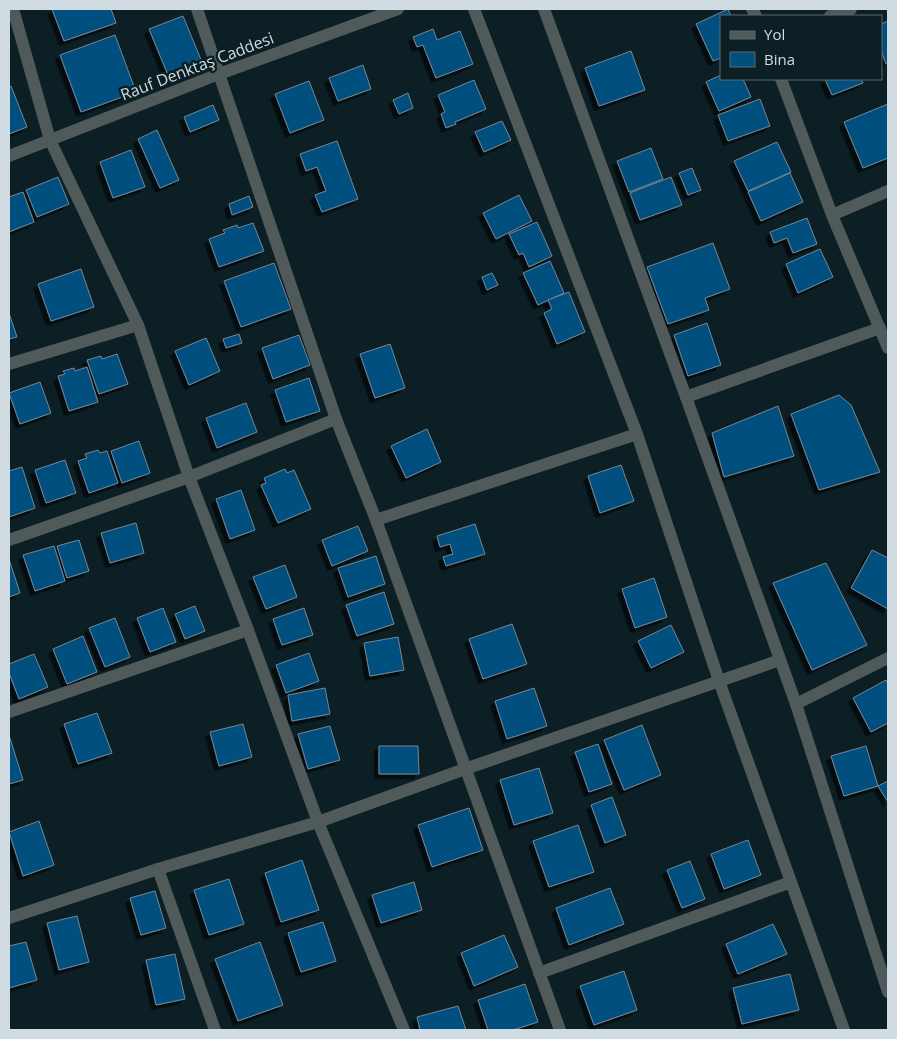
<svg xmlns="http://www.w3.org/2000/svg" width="897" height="1039" font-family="'Open Sans',sans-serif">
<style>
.building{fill:#00507e;stroke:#768694;filter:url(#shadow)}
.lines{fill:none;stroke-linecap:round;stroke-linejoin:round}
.minor{stroke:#505a5a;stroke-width:12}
.tertiary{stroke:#505a5a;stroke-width:12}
.labels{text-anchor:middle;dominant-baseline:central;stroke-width:5;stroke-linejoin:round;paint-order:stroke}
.street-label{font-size:16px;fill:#d0dce1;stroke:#0b1f25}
</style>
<defs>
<filter id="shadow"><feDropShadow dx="-4.5" dy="4.5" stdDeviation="0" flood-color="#0009"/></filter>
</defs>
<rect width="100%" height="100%" fill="#0b1f25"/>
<!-- building -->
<g class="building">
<path d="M52,9h59l5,14 -52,18z"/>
<path d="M728,9l3,7h-10v42l-8,3 -17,-37z"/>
<path d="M183,16l21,51 -34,13 -21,-51z"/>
<path d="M888,21v42l-2,1 -5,-14v-26z"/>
<path d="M433,29l4,11 23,-9 13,33 -37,14 -13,-33 -6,2 -4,-10z"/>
<path d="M115,35l21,57 -55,20 -21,-57z"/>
<path d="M631,51l14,39 -46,16 -14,-38z"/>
<path d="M363,65l8,24 -33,12 -9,-23z"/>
<path d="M721,75v4h22l8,18 -32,14 -13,-29z"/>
<path d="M825,79h36l2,4 -31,12z"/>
<path d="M474,80l12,29 -31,13 1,2 -10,4 -5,-14 4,-2 -7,-17z"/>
<path d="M309,81l15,39 -34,13 -15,-39z"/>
<path d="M11,86l16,41 -18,7v-47z"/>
<path d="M408,93l5,15 -14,6 -6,-14z"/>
<path d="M760,99l10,27 -42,15 -10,-26z"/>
<path d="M888,104v54l-25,10 -19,-46z"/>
<path d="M213,105l6,15 -29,12 -6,-15z"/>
<path d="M502,121l9,19 -27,12 -9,-20z"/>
<path d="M157,130l22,50 -19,8 -22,-49z"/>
<path d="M337,141l21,58 -36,13 -7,-17 11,-4 -9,-24 -11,4 -6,-17z"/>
<path d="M777,142l14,30 -43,19 -14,-30z"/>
<path d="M651,148l12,31 -34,13 -12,-31z"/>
<path d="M131,150l14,37 -32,11 -13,-36z"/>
<path d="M692,168l9,22 -13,5 -9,-22z"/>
<path d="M790,173l13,29 -42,19 -13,-29z"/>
<path d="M58,177l11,27 -32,13 -11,-27z"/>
<path d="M671,177l11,28 -42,15 -10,-27z"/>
<path d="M23,192l11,30 -25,10v-35z"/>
<path d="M519,195l13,26 -36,18 -13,-26z"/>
<path d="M249,196l4,11 -21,8 -3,-11z"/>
<path d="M807,218l10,26 -24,9 -6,-15 -13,5 -4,-11z"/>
<path d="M537,222l15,34 -23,11 -6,-14 -4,2 -10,-21z"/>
<path d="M253,223l11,28 -45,16 -10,-28 16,-6 -2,-3 14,-5 1,3z"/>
<path d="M713,243l17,46 -25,9 4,12 -41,14 -21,-57z"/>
<path d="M820,249l13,28 -35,16 -12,-29z"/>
<path d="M550,261l14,32 -26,12 -15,-32z"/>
<path d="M274,263l17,46 -50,18 -17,-46z"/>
<path d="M81,269l13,38 -43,14 -13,-37z"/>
<path d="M492,273l6,12 -11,5 -5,-13z"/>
<path d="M569,292l16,40 -28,12 -13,-31 8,-4 -4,-9z"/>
<path d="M9,313l8,24 -8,2z"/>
<path d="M707,323l14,42 -33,11 -14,-41z"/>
<path d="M239,334l3,9 -16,5 -3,-9z"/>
<path d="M299,335l11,30 -37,14 -11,-31z"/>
<path d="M206,338l14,33 -31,14 -14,-34z"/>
<path d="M390,344l15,44 -30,10 -15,-44z"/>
<path d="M117,354l11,30 -29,10 -12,-34 14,-4 1,3z"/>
<path d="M87,367l11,35 -29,9 -11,-35 7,-2 -2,-3 11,-3 1,3z"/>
<path d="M309,378l11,33 -34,11 -11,-32z"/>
<path d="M40,382l11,31 -31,11 -11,-31z"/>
<path d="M839,395l12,10 29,67 -61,18 -28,-76z"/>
<path d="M246,403l11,29 -40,16 -11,-30z"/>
<path d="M778,406l16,50 -70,21 -12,-44z"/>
<path d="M427,429l14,33 -35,16 -15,-32z"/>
<path d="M139,441l11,32 -28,10 -11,-32z"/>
<path d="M98,450l2,3 7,-2 11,32 -29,10 -11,-32 9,-3 -2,-4z"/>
<path d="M65,460l11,33 -30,10 -11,-33z"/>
<path d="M621,465l13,36 -34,12 -12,-37z"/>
<path d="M22,467l13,41 -26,9v-46z"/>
<path d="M285,469l2,4 7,-3 17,39 -33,14 -17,-38 5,-2 -2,-5z"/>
<path d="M241,490l14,40 -25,9 -14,-40z"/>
<path d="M136,523l8,30 -34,10 -9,-30z"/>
<path d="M475,524l10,30 -39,12 -3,-9 10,-3 -3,-10 -10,3 -3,-11z"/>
<path d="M358,526l10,25 -36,15 -10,-26z"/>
<path d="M79,540l10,31 -22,7 -10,-32z"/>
<path d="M54,546l11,35 -30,10 -12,-36z"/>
<path d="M872,550l16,8v51l-37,-21z"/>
<path d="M376,556l9,28 -37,13 -10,-29z"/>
<path d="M9,559l11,34 -11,4z"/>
<path d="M826,563l41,82 -55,25 -39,-87z"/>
<path d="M285,565l12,32 -31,12 -13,-32z"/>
<path d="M654,578l13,39 -32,11 -13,-39z"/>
<path d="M384,592l10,32 -37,12 -11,-31z"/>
<path d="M195,606l10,25 -20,8 -10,-25z"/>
<path d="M163,608l13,34 -26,10 -13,-34z"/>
<path d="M304,608l9,27 -31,10 -9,-26z"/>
<path d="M115,618l15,39 -25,10 -16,-39z"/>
<path d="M512,624l15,40 -44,15 -14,-40z"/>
<path d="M671,625l13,27 -33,16 -13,-27z"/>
<path d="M83,636l14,36 -30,12 -14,-35z"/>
<path d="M398,637l6,33 -34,6 -6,-33z"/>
<path d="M309,653l10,28 -33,12 -10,-28z"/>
<path d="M34,654l14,33 -29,12 -10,-26v-9z"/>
<path d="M886,680l2,4v39l-17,9 -18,-34z"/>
<path d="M325,688l5,26 -38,7 -4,-26z"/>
<path d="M534,688l13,38 -40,13 -12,-38z"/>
<path d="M97,713l15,40 -34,11 -14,-40z"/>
<path d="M243,724l9,33 -33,9 -9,-34z"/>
<path d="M642,725l19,50 -37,15 -20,-50z"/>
<path d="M330,726l10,34 -32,9 -10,-35z"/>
<path d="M9,738h1l13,42 -14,4z"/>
<path d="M598,744l14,40 -23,8 -14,-40z"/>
<path d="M379,746h39l1,28h-40z"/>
<path d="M866,746l12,40 -34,10 -13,-40z"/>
<path d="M539,768l14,45 -39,12 -14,-45z"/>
<path d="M888,781v21l-10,-16z"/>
<path d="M612,797l14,38 -21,8 -14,-38z"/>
<path d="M469,808l14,42 -51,17 -14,-42z"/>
<path d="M39,821l15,44 -31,11 -14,-44z"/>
<path d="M578,825l16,47 -45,15 -16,-46z"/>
<path d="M748,840l13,35 -37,14 -13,-35z"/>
<path d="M302,860l17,50 -38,12 -16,-49z"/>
<path d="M690,861l15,38 -23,9 -15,-38z"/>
<path d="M229,879l15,45 -35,11 -15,-45z"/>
<path d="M414,882l8,28 -41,13 -9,-28z"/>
<path d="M610,888l14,36 -55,21 -13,-37z"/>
<path d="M155,891l11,37 -25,7 -11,-37z"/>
<path d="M77,916l12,46 -30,8 -12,-47z"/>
<path d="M323,922l13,39 -35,11 -13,-39z"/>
<path d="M773,924l14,30 -49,20 -12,-30z"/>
<path d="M504,935l14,32 -44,19 -13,-33z"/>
<path d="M26,942l11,38 -28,8v-42z"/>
<path d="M260,942l23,63 -45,16 -23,-62z"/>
<path d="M175,954l10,45 -29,6 -10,-45z"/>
<path d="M624,971l13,39 -43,15 -14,-39z"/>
<path d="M790,974l9,36 -57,14 -9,-36z"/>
<path d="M525,984l13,38 -25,8h-25l-10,-30z"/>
<path d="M458,1006l8,24h-46l-3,-13z"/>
</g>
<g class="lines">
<!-- minor -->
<g class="minor">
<path d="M13,9l37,131 88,185 51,152 59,153 70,192 86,208"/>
<path d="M197,9l139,410 40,101 184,510"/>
<path d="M474,9l163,425 82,247 125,349"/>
<path d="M752,9l4,7"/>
<path d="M830,16l21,-7"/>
<path d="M781,79l51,136 56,133"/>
<path d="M832,215l56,-24"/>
<path d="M9,364l129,-39"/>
<path d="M686,397l194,-69"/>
<path d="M376,520l261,-86"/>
<path d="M9,540l180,-63 147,-58"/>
<path d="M796,704l92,-46"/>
<path d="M9,712l239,-82"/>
<path d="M158,869l57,161"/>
<path d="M9,918l149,-49 160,-47 147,-53 315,-109"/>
<path d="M539,973l252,-91"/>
</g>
<!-- tertiary -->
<g class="tertiary">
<path d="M544,9l142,388 110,307 92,288"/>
<path d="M9,156l210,-82 179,-65"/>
</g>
</g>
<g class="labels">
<!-- street labels -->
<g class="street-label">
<text transform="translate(197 66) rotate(-21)">Rauf Denktaş Caddesi</text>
</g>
</g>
<!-- border -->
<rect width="897" height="1039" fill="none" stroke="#d0dce1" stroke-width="20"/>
<!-- legend -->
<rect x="720" y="15" width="162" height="65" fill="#0b1f25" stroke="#5a6b70"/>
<rect x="730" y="31" width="25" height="8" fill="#505a5a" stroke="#5a6b70"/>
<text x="764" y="40" font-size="15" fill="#d0dce1">Yol</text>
<rect x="730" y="52" width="25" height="15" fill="#00507e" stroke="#5a6b70"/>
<text x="764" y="65" font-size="15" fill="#d0dce1">Bina</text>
</svg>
